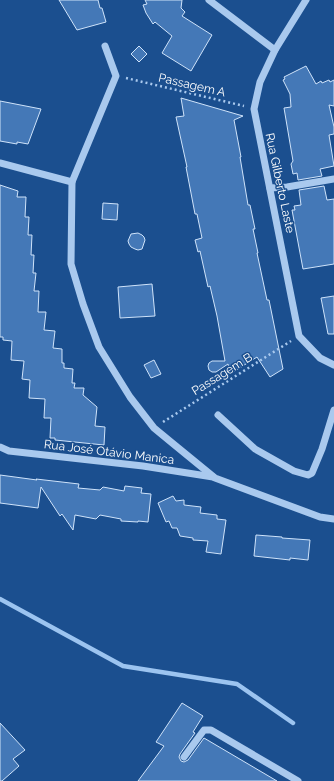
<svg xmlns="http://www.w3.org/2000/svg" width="334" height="781" font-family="Raleway,sans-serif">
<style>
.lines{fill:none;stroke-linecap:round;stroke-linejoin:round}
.stream{stroke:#9cc4f0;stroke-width:4.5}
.building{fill:#4478b7;stroke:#cfe3fa}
.path{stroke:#a9c9ee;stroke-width:2.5;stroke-dasharray:2 3;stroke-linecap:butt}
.minor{stroke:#a9c9ee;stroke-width:7}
.labels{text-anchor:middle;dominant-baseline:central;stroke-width:3;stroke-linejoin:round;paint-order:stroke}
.street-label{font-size:12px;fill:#fff;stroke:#1b4f8f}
</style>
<rect width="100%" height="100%" fill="#1b4f8f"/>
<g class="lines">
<!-- stream -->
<path class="stream" d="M0,599l123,67 114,18 56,39"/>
</g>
<!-- building -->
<g class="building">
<path d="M59,0h39l2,8h2l4,14 -29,8z"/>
<path d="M145,0h37l-1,8 4,4 -3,4 30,19 -21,36 -29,-18 10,-17 -17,-14 -2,2 -7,-11 -3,-8 4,-1z"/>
<path d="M139,46l8,8 -8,8 -8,-8z"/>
<path d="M306,66l10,18 5,-3 1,2 7,-3 1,2 4,-2v26l-5,-1 5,22v7l-5,1 5,31 -14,3 2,7 -24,4 -1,-7 -4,1 -2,-10 2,-3 -9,-53 7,-1 -1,-13 -7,-14 2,-1 -1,-2z"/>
<path d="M181,98l62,18 -9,4 7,37h-1l8,48h2l5,24h-2l5,24h-1l10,47h2l14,69 -13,8 -13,-20 -27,17 -2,-10 -12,8h-4l-3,-2 -1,-4 1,-3 3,-2h13l-8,-45 -7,-30 -2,1 -8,-36 -2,1 -3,-12 7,-2 -5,-24h-2l-9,-47h1l-11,-50 8,-1z"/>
<path d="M0,101l41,8 -13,35 -11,-2v2l-17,-3z"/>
<path d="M0,185l18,6 -1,6h9l-1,20h4l-1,18h4l-1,20h3l-1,18h3l-2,18h5l-1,21h8l-2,18 11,1 -2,17 9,1v14h2v5l9,1 -1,14h3l-1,5h10l-1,7 14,12 -2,19 10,1 -1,18 -49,-5v-2h-5l1,-20h-7l1,-19 -16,-1 1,-18 -8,-1 2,-18 -13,-1 1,-19 -9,-1v-3h-3z"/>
<path d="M324,186l3,14 7,-1v65l-31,5 -11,-59h3l-1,-4 7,-1 -2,-15z"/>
<path d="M103,203l15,1 -1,16 -15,-1z"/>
<path d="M138,233l4,2 2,2 1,3 -3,9 -4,1 -3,-1 -4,-2 -2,-3 -1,-3 3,-7z"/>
<path d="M152,284l3,32 -35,2 -2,-31z"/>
<path d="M334,296v38h-6l-7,-36z"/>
<path d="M154,360l7,14 -10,4 -7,-13z"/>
<path d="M0,475l37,5 -1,-1 43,5 -1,4 22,2 3,-3 21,4 1,-5 17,2 -1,5 10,1 -3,28 -10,-1v1l-17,-1v-2l-21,-4 -4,4 -21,-4 -2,15 -11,-16 -2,2 -19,-29 -3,21 -38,-5z"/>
<path d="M173,496l3,5 8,-1v5l17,2 -1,6 17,2v4l9,1 -5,34 -15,-2 2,-11 -15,-1v-2l-13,-2 -3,-8h-5l-3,-7 -3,1 -8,-19z"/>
<path d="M256,535l26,2v1l28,2 -2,20 -18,-2v2l-36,-4z"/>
<path d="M182,703l21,13 -10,16 2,1 -15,21 -1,3 2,4 3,1 4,-2 16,-22 73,43h-139l26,-35 -8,-4z"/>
<path d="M0,723l25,27 -12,9 6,7 -17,15h-2z"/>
</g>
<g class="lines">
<!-- path -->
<g class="path">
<path d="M126,78l118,28"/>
<path d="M163,422l128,-81"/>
</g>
<!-- minor -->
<g class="minor">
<path d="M209,0l66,50"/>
<path d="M306,0l-31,50 -15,32 -6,27 45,227 21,22 14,7"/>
<path d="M105,46l11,30 -44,106 -1,82 12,40 16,43 31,50 24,31 17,14 44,36 105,39 14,2"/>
<path d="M0,163l72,19"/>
<path d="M270,188l17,-1 47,-8"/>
<path d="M218,415l37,34 39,22 14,4 4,-2 10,-24 12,-39"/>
<path d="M0,447l9,4 134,15 70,11"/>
<path d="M184,757l20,-27h7l87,51"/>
</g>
</g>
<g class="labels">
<!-- street labels -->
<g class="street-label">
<text transform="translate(192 85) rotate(13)">Passagem A</text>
<text transform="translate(280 183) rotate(78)">Rua Gilberto Laste</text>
<text transform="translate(222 374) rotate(-32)">Passagem B</text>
<text transform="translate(109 452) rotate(7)">Rua José Otávio Manica</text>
</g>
</g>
</svg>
